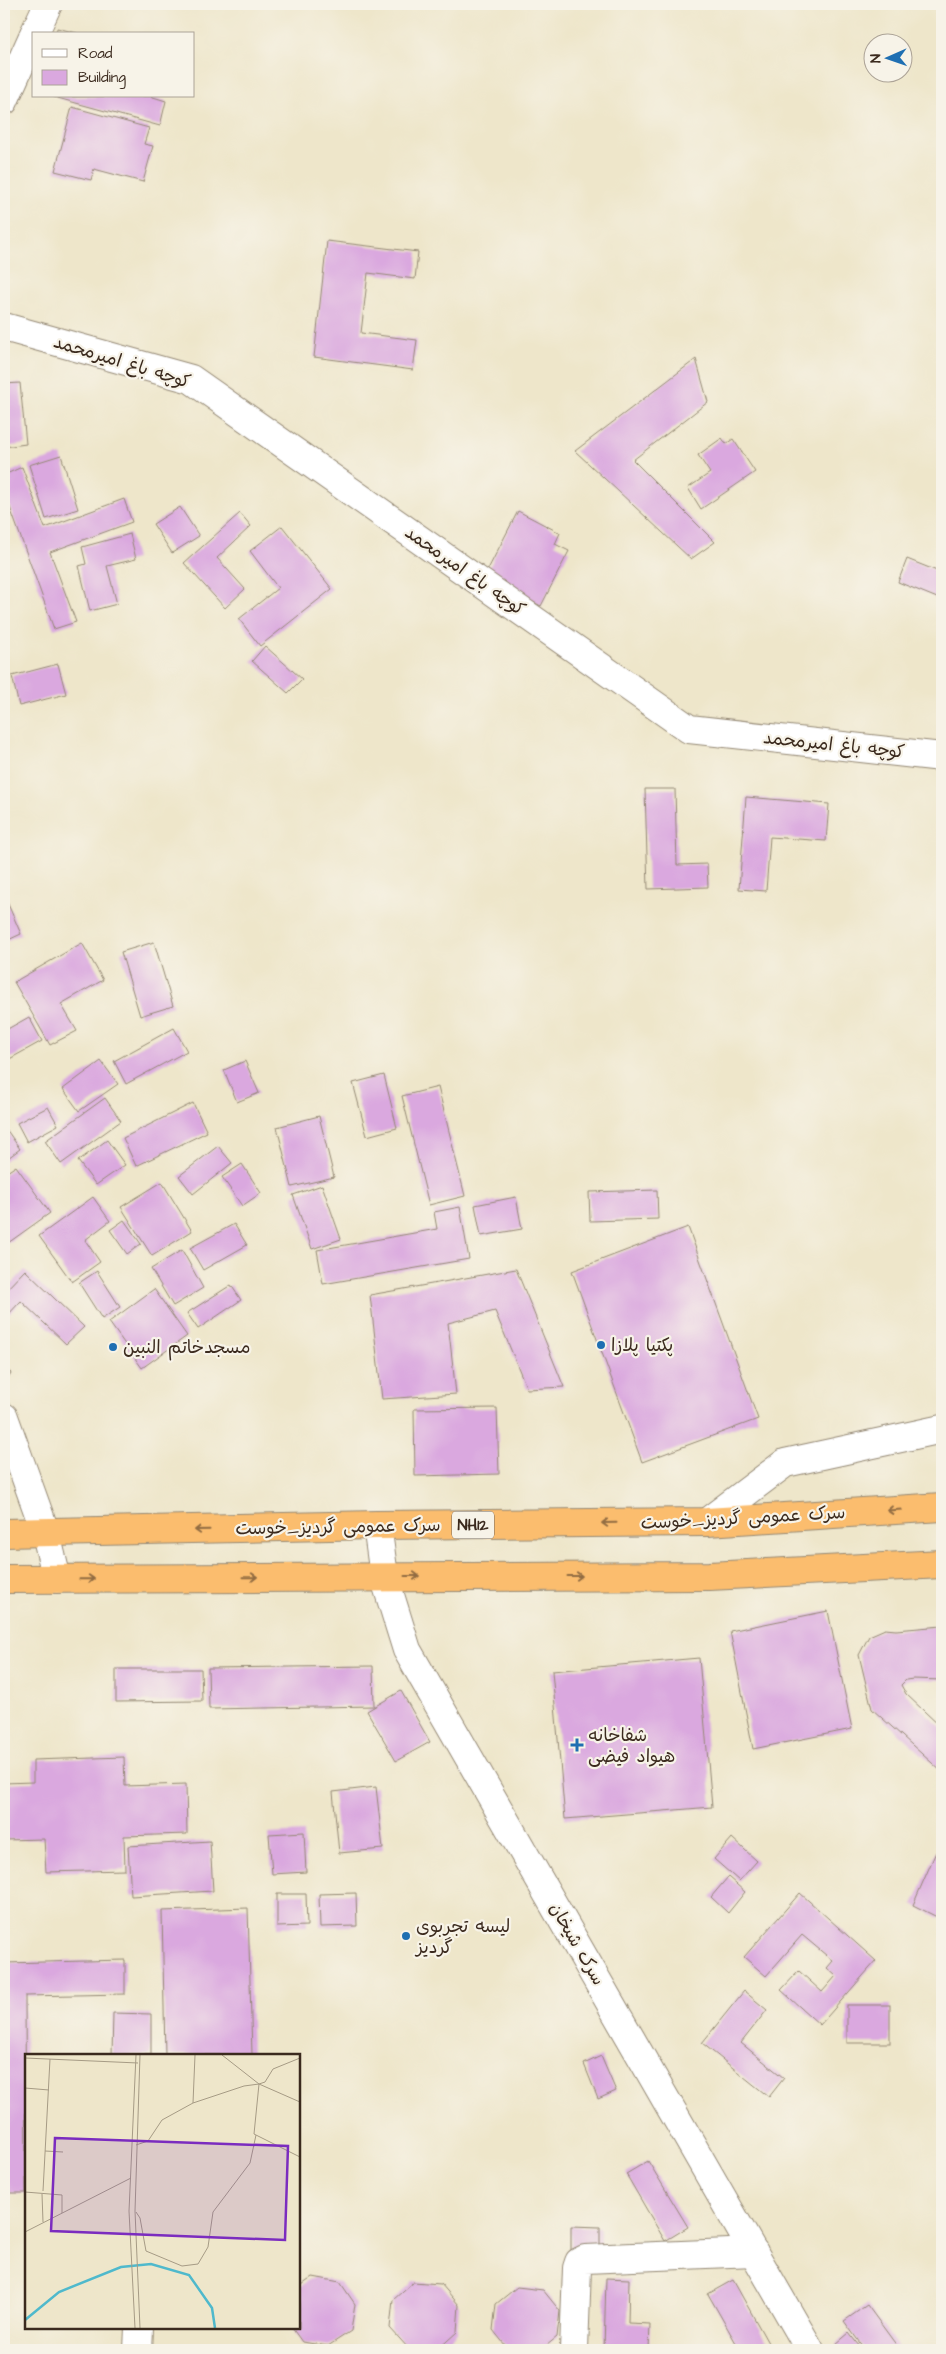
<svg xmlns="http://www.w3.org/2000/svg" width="946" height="2354" font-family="'Architects Daughter','Playpen Sans Arabic',sans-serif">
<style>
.building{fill:#daa8df}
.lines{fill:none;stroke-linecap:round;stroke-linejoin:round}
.minor-casing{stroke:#948874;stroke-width:30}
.highway-casing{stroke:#948874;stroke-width:30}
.minor{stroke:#fff;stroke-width:28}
.highway{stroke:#fbbd6e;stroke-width:28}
.oneway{stroke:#916c42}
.poi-dot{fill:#1f6fb2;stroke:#f7f3e8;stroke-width:2}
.labels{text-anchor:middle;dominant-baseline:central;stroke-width:4.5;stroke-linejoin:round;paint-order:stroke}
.shield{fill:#f7f3e8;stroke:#73665b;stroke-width:1}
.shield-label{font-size:16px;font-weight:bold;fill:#3b2a1e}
.street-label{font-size:18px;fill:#3b2a1e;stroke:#f7f3e8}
.poi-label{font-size:18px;fill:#3b2a1e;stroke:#f7f3e8;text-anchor:start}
.inset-river{fill:none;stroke:#4fb9cc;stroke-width:2.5}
.inset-road{fill:none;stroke:#a69b85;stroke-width:1}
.view{fill:#7b2cbf;fill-opacity:0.15;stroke:#7b2cbf;stroke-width:2.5}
.inset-edge{fill:none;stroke:#3b2a1e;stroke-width:2.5}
</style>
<rect width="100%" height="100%" fill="#f7f3e8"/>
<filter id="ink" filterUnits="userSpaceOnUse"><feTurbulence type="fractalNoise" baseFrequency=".02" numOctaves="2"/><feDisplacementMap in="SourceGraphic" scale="10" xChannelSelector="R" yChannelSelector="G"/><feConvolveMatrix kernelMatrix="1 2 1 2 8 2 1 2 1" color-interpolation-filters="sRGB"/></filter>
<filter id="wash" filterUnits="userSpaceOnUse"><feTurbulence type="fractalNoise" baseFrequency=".0096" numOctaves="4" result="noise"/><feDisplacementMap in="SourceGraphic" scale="20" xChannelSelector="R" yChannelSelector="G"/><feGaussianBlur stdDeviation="1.12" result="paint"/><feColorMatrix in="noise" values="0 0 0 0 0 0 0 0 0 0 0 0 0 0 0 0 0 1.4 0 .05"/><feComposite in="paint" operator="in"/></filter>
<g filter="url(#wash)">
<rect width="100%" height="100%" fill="#eee6ca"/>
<g id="blocks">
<!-- building -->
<g class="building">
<path d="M57,28l20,5v1h-21z"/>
<path d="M150,96l16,5 -6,25 -106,-29z"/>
<path d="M72,107l77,21 -5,16 9,2 -10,36 -49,-13 -3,11 -36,-9z"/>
<path d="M327,241l91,11 -3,27 -47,-6 -7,60 56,7 -4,30 -99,-13z"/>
<path d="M696,359l12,43 -75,58 82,82 -24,17 -116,-108z"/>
<path d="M20,383l6,61 -22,3v-63z"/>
<path d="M722,438l4,6 7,-5 22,33 -54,37 -13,-21 22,-15 -12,-18z"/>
<path d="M61,455l17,54 -32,10 -17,-54z"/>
<path d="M22,467l23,61 79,-29 8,23 -82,30 26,70 -22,7 -50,-138v-16z"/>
<path d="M180,507l19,29 -27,17 -19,-29z"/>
<path d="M518,511l42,22 -5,11 14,7 -28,55 -57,-29z"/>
<path d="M240,513l11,13 -34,32 28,31 -20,19 -41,-45z"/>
<path d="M282,526l50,63 -72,57 -21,-27 39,-31 -28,-37z"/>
<path d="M130,534l6,25 -29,7 10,38 -27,7 -11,-45 7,-2 -4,-17z"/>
<path d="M907,559l35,14v27l-44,-18z"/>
<path d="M265,646l37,33 -14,14 -36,-32z"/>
<path d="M58,664l8,30 -47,12 -7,-30z"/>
<path d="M645,789h30l2,76 30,-1 1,23 -60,2z"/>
<path d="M746,797l83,7 -3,37 -56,-4 -4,54 -27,-2z"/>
<path d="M4,895l17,39 -17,8z"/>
<path d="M154,942l19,64 -33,10 -19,-64z"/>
<path d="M82,943l21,37 -42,24 16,27 -27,14 -36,-63z"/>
<path d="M29,1017l13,24 -38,21v-31z"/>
<path d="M174,1028l13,23 -61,33 -12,-23z"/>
<path d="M101,1061l17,23 -39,27 -16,-22z"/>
<path d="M245,1061l14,32 -22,9 -13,-32z"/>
<path d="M384,1075l13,53 -30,8 -14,-53z"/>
<path d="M438,1087l27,109 -36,9 -27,-109z"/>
<path d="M105,1098l16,23 -60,43 -16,-23z"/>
<path d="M193,1103l14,29 -71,34 -13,-28z"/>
<path d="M48,1107l10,18 -31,17 -10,-19z"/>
<path d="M319,1116l15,61 -42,10 -15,-60z"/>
<path d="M4,1126l16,23 -16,12z"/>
<path d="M107,1140l18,25 -29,20 -18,-24z"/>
<path d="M218,1146l14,17 -39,31 -14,-18z"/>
<path d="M242,1164l19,29 -19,13 -20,-29z"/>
<path d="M16,1166l34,47 -42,30 -4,-6v-63z"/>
<path d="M162,1182l30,49 -40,25 -31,-49z"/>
<path d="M322,1185l19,54 -29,10 -19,-54z"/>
<path d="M657,1190l1,29 -68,2 -1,-29z"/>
<path d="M93,1197l17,24 -25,19 15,22 -28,20 -33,-46z"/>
<path d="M516,1197l6,32 -41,7 -6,-31z"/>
<path d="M460,1207l9,52 -146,25 -6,-34 120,-21 -3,-17z"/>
<path d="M124,1220l17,24 -14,10 -17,-24z"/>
<path d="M234,1224l13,21 -44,25 -13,-22z"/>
<path d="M688,1227l70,192 -116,43 -70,-191z"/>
<path d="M182,1250l21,38 -30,18 -22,-37z"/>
<path d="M516,1269l48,118 -37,2 -32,-78 -47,12 8,71 -74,5 -12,-104z"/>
<path d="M25,1270l59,57 -18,17 -45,-43 -16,17 -1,-2v-24z"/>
<path d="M97,1271l23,36 -18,12 -23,-36z"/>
<path d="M231,1285l10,15 -43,29 -11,-16z"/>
<path d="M154,1289l33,47 -45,32 -33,-46z"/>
<path d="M4,1367l7,6 -7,10z"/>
<path d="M497,1408l2,66 -84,2 -1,-67z"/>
<path d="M828,1611l24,118 -99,20 -23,-118z"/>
<path d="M942,1626v54l-29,-1 -7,1 -5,5 5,9 36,34v44l-70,-63 -13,-54 10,-19 16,-7 11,1z"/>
<path d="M699,1658l13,149 -147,12 -13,-148z"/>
<path d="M373,1666l1,40 -165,3 -1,-41z"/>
<path d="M116,1669h85l1,32 -86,1z"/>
<path d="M401,1691l29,51 -34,19 -29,-50z"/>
<path d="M124,1757l1,29 61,-2 1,50 -63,2 1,34 -79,2 -2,-33 -40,1v-57l29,-1v-22z"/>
<path d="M376,1787l7,62 -44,4 -6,-61z"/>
<path d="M304,1832l2,40 -34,2 -3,-40z"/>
<path d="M732,1838l25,23 -18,20 -25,-22z"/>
<path d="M210,1841l3,50 -82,5 -3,-50z"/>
<path d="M936,1852l6,2v57l-3,7 -26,-13z"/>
<path d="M728,1877l17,15 -17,21 -17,-16z"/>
<path d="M356,1893l1,33 -37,1 -1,-33z"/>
<path d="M800,1893l76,68 -56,64 -39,-35 18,-19 23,21 14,-16 -9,-8 6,-7 -31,-26 -36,41 -22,-19z"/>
<path d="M277,1894h29l1,32 -30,1z"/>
<path d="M248,1908l4,147h-87l-3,-144z"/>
<path d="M125,1960v34l-100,2 1,197h-22v-230z"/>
<path d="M744,1991l23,19 -26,33 43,35 -15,19 -67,-54z"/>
<rect x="847" y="2005" width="43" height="38"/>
<path d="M113,2013l38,1v41h-39z"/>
<path d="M601,2056l15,35 -18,8 -14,-35z"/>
<path d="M648,2161l40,66 -23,14 -39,-67z"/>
<path d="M571,2226l29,1v31l-29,-1z"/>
<path d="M313,2277l27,5 15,22 -4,27 -23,15 -26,-4 -10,-14h7v-41z"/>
<path d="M606,2278l23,1 -1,44 22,1 -1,26h-45z"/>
<path d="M733,2280l39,70h-32l-32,-56z"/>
<path d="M413,2282l28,2 18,21 -2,27 -20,18 -28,-1 -19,-21 3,-28z"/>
<path d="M517,2287l26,3 17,21 -3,26 -16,13h-32l-16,-20 3,-26z"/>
<path d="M867,2305l33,45h-35l-21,-29z"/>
<path d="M849,2333l13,17h-21l-5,-6z"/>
</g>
</g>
</g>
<g filter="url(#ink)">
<use href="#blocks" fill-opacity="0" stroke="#948874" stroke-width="1"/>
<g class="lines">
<!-- minor casing -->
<g class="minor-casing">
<g id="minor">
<path d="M34,34l14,-30"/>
<path d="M4,101l30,-67"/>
<path d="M4,327l187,52 498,350 253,28"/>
<path d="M4,1417l42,117 11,45"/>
<path d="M707,1522l78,-59 157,-34"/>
<path d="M377,1525l7,51 23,74 403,700"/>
<path d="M138,2350l1,-22"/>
<path d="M574,2350l3,-82 2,-6 6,-3 169,-7"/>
</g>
</g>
<!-- highway casing -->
<g class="highway-casing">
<g id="highway">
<path d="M4,1533l373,-8 330,-3 235,-15"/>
<path d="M4,1579l705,-3 233,-12"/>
</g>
</g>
<!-- minor -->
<use href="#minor" class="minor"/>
<!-- highway -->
<use href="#highway" class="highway"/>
</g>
<!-- one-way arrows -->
<defs><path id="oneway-shaft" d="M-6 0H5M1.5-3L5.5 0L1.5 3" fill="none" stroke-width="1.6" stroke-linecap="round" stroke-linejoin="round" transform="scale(1.25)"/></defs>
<g class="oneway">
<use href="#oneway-shaft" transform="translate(894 1510) rotate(176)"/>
<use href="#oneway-shaft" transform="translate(609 1523) rotate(179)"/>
<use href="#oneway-shaft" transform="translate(202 1530) rotate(179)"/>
<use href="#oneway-shaft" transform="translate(412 1576)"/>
<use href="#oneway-shaft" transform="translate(575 1576)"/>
<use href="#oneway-shaft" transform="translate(250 1577) rotate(-1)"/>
<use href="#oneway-shaft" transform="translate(87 1579) rotate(-1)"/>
</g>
</g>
<!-- markers -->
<g class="poi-dot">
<circle cx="601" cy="1345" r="5"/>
<circle cx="113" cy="1347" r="5"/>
<path d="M574.5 1737.5h5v5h5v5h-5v5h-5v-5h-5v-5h5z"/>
<circle cx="406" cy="1936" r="5"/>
</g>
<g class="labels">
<!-- shield labels -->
<rect class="shield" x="452" y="1511.5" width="42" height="27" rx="4"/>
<g class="shield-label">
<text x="473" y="1525">NH12</text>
</g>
<!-- street labels -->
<g class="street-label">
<text transform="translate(122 362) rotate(17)">کوچه باغ امیرمحمد</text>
<text transform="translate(465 571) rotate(35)">کوچه باغ امیرمحمد</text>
<text transform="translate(834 745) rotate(6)">کوچه باغ امیرمحمد</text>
<text transform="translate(743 1518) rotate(-3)">سرک عمومی گردیز_خوست</text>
<text transform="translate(338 1527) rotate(-1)">سرک عمومی گردیز_خوست</text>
<text transform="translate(577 1944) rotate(60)">سرک شیخان</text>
</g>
<!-- poi labels -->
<g class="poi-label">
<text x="611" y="1345">پکتیا پلازا</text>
<text x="123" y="1347">مسجدخاتم النبین</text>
<text x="588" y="1735">شفاخانه<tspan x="588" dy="21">هیواد فیضی</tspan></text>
<text x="416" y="1926">لیسه تجربوی<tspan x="416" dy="21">گردیز</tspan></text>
</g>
</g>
<!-- overview -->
<g transform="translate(25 2054)">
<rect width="275" height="275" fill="#eee6ca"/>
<path class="inset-river" d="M0,266l34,-28 62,-25 30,-3 38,11 23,33 3,20"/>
<path class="inset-road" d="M197,1l37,29 6,-2 8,-13 27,-11M0,4l113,5M234,30l41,18M0,34l24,2M168,49l2,-48M111,91l12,-4 14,-21 31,-17 51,-17 15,-2 -5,50 46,23M20,97l18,1M18,137l7,-132M0,138l37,3v18M17,140l1,28M111,158l4,6 6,33 36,15 16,-2 10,-17 5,-35 37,-49 6,-28M0,178l106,-54M110,274l-6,-117 7,-156M115,274l-5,-117 5,-156"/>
<path class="view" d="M30,84l233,8 -3,94 -234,-9z"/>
<rect width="275" height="275" class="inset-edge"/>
</g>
<!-- margin -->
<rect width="946" height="2354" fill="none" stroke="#f7f3e8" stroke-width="20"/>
<!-- legend -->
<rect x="32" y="32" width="162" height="65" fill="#f7f3e8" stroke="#aca397"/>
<rect x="42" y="49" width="25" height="8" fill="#ffffff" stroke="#aca397"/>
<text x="78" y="58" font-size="15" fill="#3b2a1e">Road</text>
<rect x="42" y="70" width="25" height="15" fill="#daa8df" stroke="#aca397"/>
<text x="78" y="82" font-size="15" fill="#3b2a1e">Building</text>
<!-- north arrow -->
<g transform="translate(888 58) rotate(268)"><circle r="24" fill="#f7f3e8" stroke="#aca397"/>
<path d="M0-4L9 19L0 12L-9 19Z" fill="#1f6fb2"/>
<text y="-8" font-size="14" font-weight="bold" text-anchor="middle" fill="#3b2a1e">N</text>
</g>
</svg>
